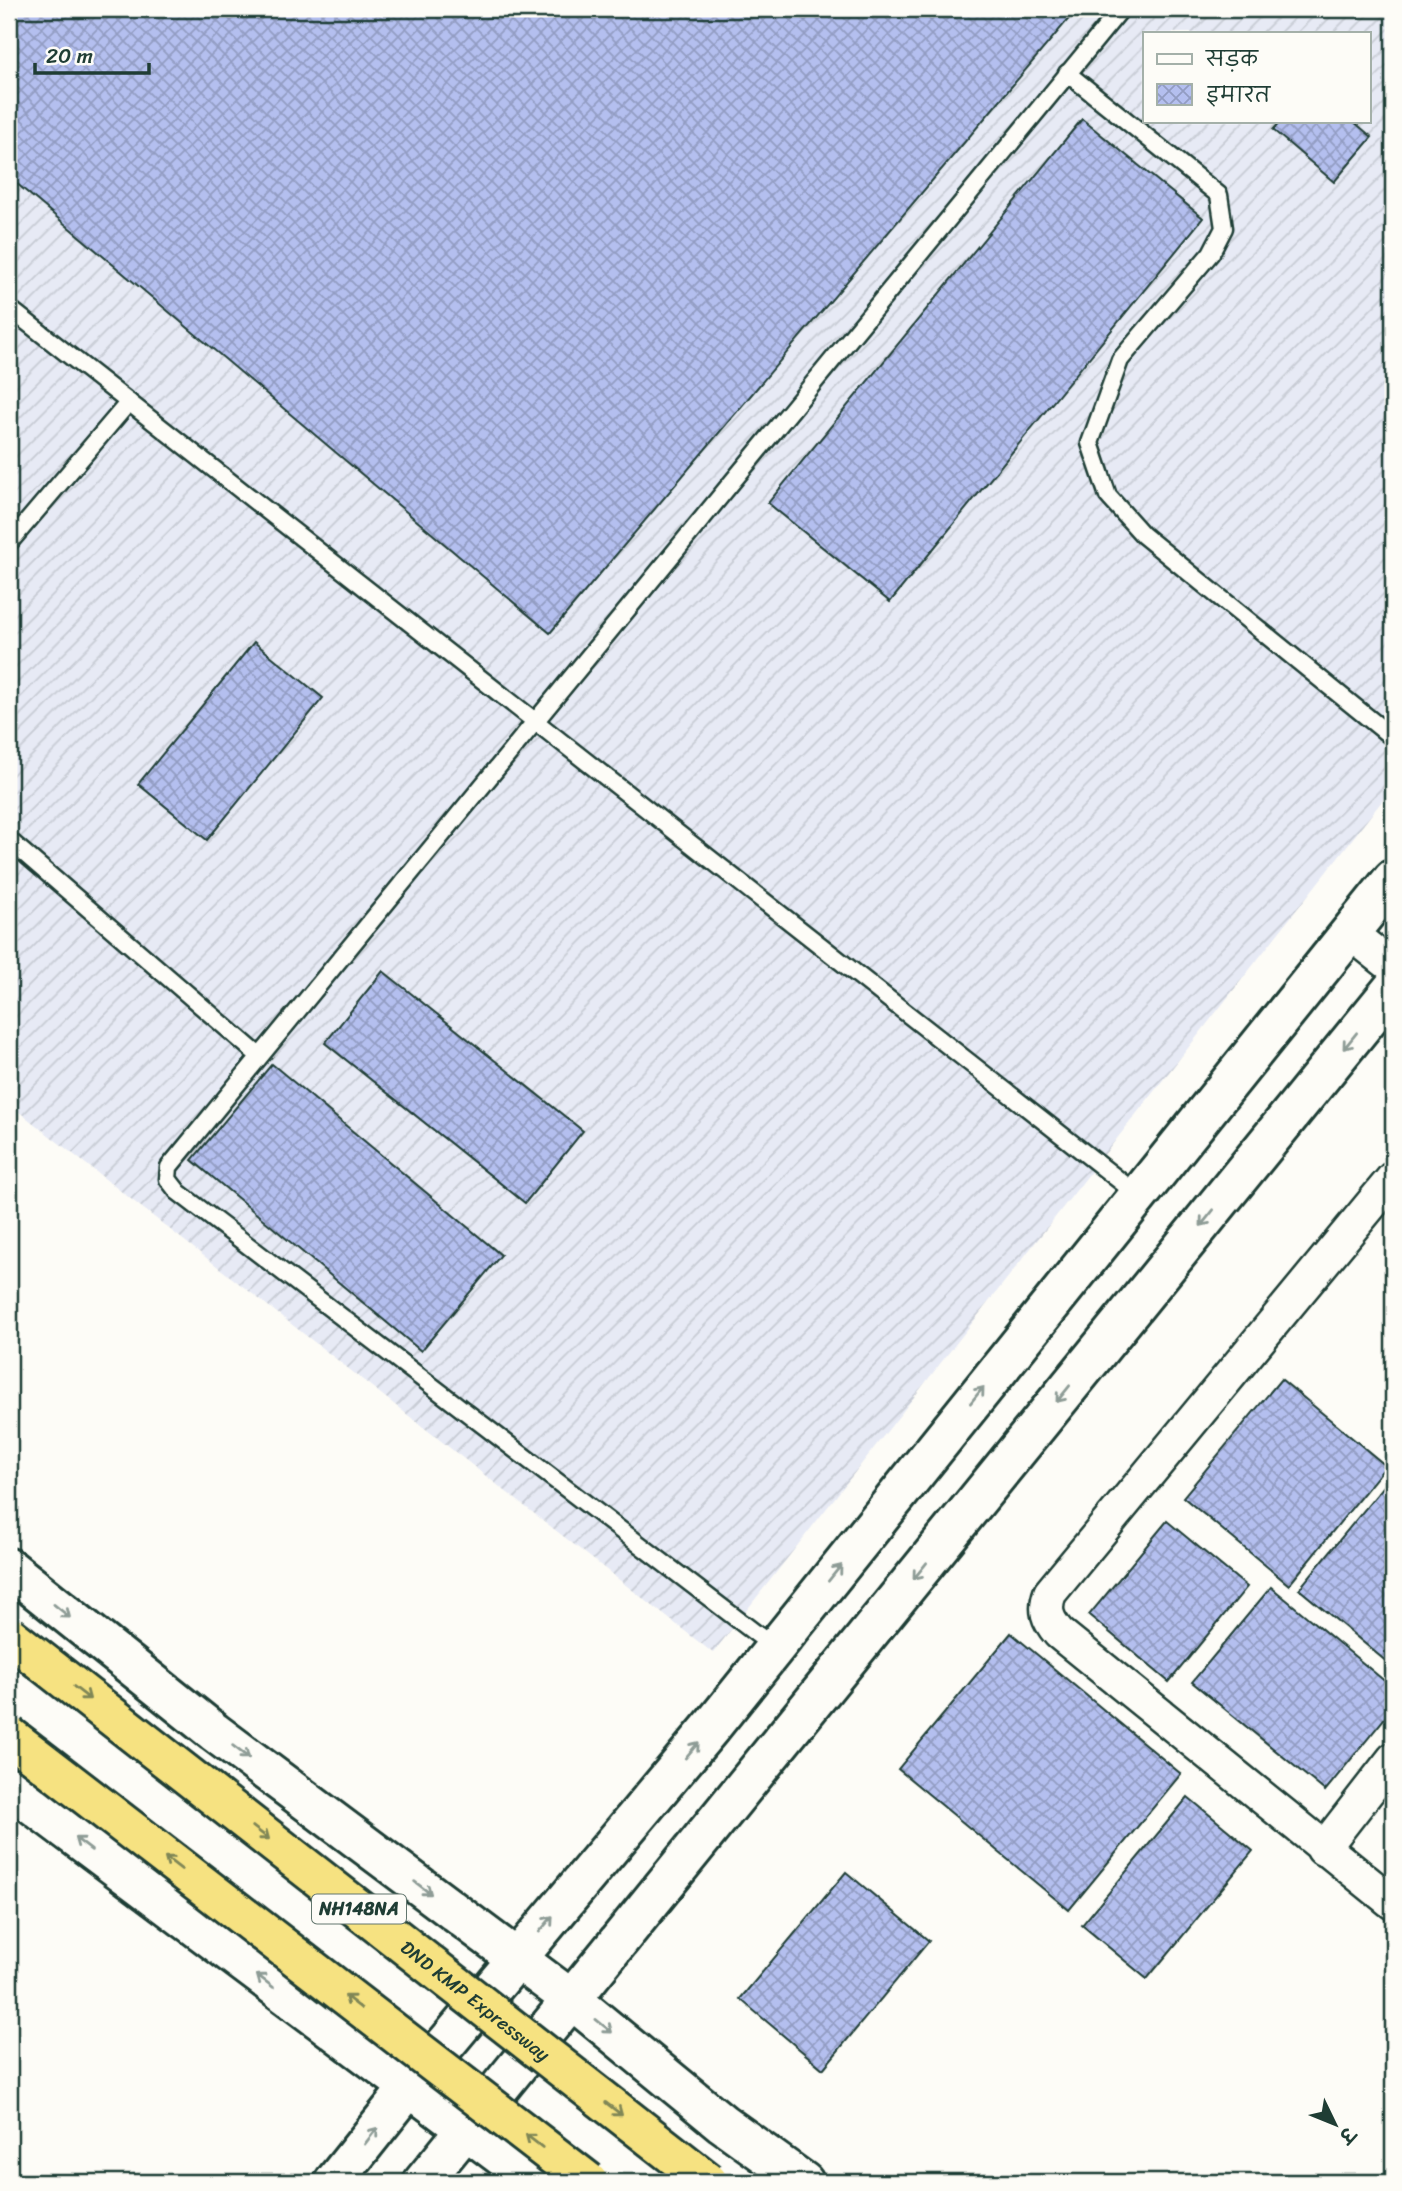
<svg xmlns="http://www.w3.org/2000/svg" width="1402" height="2191" font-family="Sriracha,'Playpen Sans Deva',sans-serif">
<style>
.industrial{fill:url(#industrial-furrows);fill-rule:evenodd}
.building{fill:url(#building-cross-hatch);stroke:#1f3d34;stroke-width:2}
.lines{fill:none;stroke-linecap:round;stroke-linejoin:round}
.lane-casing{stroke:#1f3d34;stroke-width:21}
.street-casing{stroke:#1f3d34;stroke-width:37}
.secondary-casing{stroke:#1f3d34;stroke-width:44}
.lane{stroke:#fdfcf7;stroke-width:16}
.street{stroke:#fdfcf7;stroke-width:32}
.secondary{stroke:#fdfcf7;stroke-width:38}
.highway-bridge-casing{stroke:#1f3d34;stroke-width:44;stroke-linecap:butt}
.highway-bridge{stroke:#f6e281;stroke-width:38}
.oneway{stroke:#8e9c96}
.oneway2{stroke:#808757}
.labels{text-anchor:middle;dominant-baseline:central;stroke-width:7;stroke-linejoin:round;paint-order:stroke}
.shield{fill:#fdfcf7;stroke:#62766e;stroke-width:2}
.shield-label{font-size:18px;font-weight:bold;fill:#1f3d34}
.street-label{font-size:19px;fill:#1f3d34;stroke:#fdfcf7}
</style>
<defs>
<pattern id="industrial-furrows" width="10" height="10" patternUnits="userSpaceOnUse" patternTransform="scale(1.75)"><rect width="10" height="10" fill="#e7eaf5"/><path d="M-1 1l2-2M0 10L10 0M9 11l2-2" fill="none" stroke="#c6cad3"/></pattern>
<pattern id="building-cross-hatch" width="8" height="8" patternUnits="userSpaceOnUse" patternTransform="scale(1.75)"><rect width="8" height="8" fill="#b4bfef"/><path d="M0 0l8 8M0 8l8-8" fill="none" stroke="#929cc2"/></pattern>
</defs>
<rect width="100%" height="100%" fill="#fdfcf7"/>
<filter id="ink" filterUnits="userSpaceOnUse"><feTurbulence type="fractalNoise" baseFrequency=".0143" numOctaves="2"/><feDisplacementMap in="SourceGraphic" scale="14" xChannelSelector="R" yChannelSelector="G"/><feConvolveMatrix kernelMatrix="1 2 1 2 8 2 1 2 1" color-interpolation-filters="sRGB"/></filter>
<g filter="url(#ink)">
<!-- industrial -->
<path class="industrial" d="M9,9h1384v778l-680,866 -704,-549zM1145,33h224v88h-224z"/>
<!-- building -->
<g class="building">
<path d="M9,9h1068l-527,624 -541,-456z"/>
<path d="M1082,119l121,99 -313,384 -122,-99z"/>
<path d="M1281,121h72l19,16 -38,45 -61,-52z"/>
<path d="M254,642l69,56 -116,142 -69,-56z"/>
<path d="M383,971l200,160 -58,72 -200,-160z"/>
<path d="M272,1064l229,191 -80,96 -229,-191z"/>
<path d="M1281,1379l105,87 -97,119 -106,-88z"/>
<path d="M1393,1475v192l-94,-78z"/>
<path d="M1167,1521l80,66 -78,95 -80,-67z"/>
<path d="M1271,1587l122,101v20l-68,83 -133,-109z"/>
<path d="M1011,1633l170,141 -112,136 -171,-141z"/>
<path d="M1188,1797l65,54 -106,128 -65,-54z"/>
<path d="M846,1872l83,69 -106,128 -83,-70z"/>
</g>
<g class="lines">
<!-- lane casing -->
<g class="lane-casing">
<g id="lane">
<path d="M1067,73l152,122 5,33 -13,25 -91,107 -30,83 18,53 35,39 250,203"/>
<path d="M9,308l1129,887"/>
<path d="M9,543l120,-141"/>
<path d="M9,840l249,215"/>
<path d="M775,1648l-597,-456 -10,-13 1,-12 952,-1158"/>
</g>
</g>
<!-- street casing -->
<g class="street-casing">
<g id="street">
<path d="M1350,933l43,34"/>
<path d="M1393,1178l-343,415c-6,17 -3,26 9,40l334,270"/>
<path d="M1323,1849l70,-90"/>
</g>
</g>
<!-- secondary casing -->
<g class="secondary-casing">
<g id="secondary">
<path d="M9,1568l205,164 357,267 151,124 82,59"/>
<path d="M9,1787l527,395"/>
<path d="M334,2182l74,-93 305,-364 680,-846"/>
<path d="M423,2182l970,-1194"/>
</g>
</g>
<!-- lane -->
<use href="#lane" class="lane"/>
<!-- street -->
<use href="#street" class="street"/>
<!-- secondary -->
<use href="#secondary" class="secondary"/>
<!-- highway-bridge casing -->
<g class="highway-bridge-casing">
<g id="highway-bridge">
<path id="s1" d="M9,1636l699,546"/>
<path d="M9,1736l579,446"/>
</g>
</g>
<!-- highway-bridge -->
<use href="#highway-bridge" class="highway-bridge"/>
</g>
<!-- one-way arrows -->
<defs><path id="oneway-shaft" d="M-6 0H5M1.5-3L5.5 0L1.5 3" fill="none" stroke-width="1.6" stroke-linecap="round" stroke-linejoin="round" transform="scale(1.75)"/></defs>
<g class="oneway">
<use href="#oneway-shaft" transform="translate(1350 1041) rotate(129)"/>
<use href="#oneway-shaft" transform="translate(1207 1218) rotate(129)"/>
<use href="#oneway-shaft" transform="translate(1063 1394) rotate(129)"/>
<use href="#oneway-shaft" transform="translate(977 1395) rotate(-51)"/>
<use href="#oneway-shaft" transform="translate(920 1571) rotate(129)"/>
<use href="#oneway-shaft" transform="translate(835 1573) rotate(-51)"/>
<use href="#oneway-shaft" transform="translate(62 1611) rotate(39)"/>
<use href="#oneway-shaft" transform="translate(692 1750) rotate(-50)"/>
<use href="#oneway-shaft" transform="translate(241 1752) rotate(37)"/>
<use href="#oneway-shaft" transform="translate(83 1844) rotate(-143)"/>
<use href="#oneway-shaft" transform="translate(423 1888) rotate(37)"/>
<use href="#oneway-shaft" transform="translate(546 1924) rotate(-50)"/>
<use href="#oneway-shaft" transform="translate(265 1981) rotate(-143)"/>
<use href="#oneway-shaft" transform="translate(604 2026) rotate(39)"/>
<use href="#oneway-shaft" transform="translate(371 2136) rotate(-52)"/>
</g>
<g class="oneway2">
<use href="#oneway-shaft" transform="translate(82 1693) rotate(38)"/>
<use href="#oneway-shaft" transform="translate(261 1833) rotate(38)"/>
<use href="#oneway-shaft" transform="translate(173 1863) rotate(-142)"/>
<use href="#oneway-shaft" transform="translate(353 2002) rotate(-142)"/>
<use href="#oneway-shaft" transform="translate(614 2109) rotate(38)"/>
<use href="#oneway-shaft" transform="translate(534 2141) rotate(-142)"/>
</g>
</g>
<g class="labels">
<!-- shield labels -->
<rect class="shield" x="312" y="1894.5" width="94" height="29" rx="5"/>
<g class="shield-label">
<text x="359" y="1909">NH148NA</text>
</g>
<!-- street labels -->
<g class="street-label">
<text stroke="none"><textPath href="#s1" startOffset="592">DND KMP Expressway</textPath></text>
</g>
</g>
<!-- margin -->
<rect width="1402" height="2191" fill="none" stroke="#fdfcf7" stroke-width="35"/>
<rect x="18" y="18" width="1367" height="2156" fill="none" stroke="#1f3d34" stroke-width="2.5" filter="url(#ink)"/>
<!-- legend -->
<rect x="1143" y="32" width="228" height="91" fill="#fdfcf7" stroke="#a4b0a9" stroke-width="2"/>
<rect x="1157" y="54" width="35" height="10" fill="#fdfcf7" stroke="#a4b0a9" stroke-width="2"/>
<text x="1206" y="66" font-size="21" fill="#1f3d34">सड़क</text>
<rect x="1157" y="84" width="35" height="21" fill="url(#building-cross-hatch)" stroke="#a4b0a9" stroke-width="2"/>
<text x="1206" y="102" font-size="21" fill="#1f3d34">इमारत</text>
<!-- north arrow -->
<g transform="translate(1335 2124) rotate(133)" stroke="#fdfcf7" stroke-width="5" paint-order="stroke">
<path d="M0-5L12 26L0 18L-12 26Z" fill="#1f3d34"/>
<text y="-10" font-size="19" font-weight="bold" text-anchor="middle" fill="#1f3d34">उ</text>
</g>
<!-- scale -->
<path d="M35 63v10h114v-10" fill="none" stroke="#1f3d34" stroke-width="3.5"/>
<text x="46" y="63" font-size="21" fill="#1f3d34" stroke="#fdfcf7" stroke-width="5" paint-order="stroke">20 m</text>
</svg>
